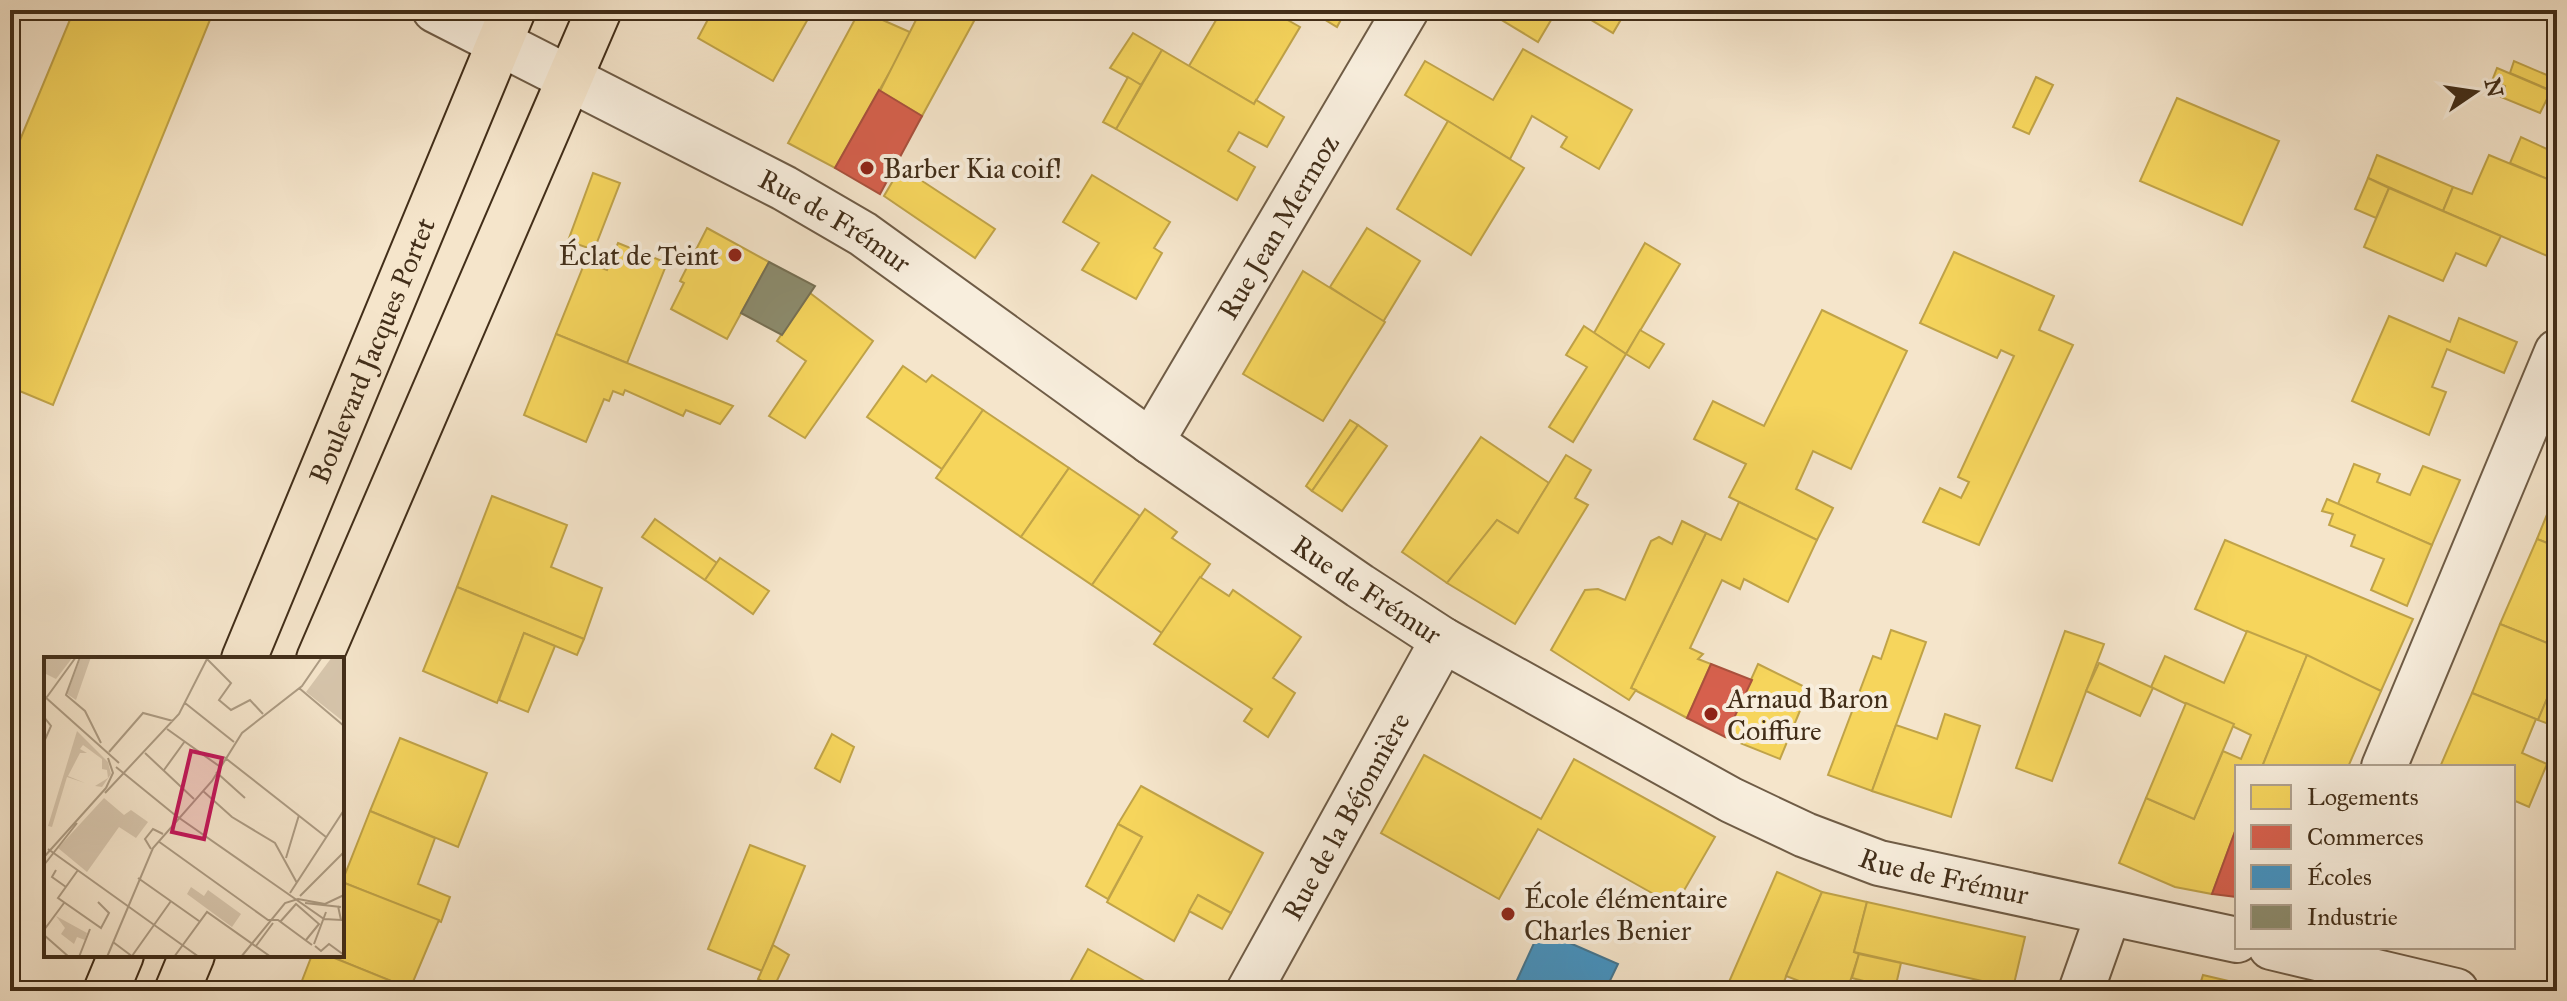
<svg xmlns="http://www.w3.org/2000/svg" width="2567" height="1001" font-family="'IM FELL Great Primer',serif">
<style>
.homes{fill:#f6d55c;stroke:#c0a348;stroke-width:2}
.shops{fill:#d6604d;stroke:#aa513d;stroke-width:2}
.schools{fill:#4393c3;stroke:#437590;stroke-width:2}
.industry{fill:#8c8c6e;stroke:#767054;stroke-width:2}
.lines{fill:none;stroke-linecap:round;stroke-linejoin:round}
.minor-casing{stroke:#6f5c46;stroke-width:48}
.major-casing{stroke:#422e19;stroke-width:48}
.minor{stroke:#f8eedd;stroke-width:44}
.major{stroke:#f5e5cb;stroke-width:44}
.poi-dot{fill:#8f2418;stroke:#f8eedd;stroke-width:3}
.labels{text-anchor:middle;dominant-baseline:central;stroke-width:8;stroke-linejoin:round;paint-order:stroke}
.poi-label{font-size:28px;fill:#422e19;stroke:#f8eedd;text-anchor:start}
.street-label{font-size:28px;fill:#422e19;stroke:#f8eedd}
.inset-road{fill:none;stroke:#ad9c84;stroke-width:2}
.view{fill:#c2185b;fill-opacity:0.15;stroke:#c2185b;stroke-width:4}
.inset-edge{fill:none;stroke:#422e19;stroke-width:4}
</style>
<rect width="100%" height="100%" fill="#f5e5cb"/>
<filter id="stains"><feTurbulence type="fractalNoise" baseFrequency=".0025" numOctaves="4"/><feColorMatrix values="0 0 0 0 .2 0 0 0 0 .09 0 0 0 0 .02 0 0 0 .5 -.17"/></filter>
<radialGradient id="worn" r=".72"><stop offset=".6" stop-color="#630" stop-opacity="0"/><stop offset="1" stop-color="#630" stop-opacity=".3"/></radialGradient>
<!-- homes -->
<g class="homes">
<path d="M74,10h140l-161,395 -43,-18v-223z"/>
<path d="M713,10l8,5 3,-5h89l-40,71 -75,-43z"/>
<path d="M860,10l52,23 -77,135 -47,-25z"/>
<path d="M921,10h59l-58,106 -42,-25z"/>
<path d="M1222,10h48l30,17 -46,77 -65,-38z"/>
<path d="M1309,10h37l-9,17z"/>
<path d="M1485,10h72l-19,32z"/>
<path d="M1574,10h18l-4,8z"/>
<path d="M1592,10h33l1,1 -13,22 -25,-15z"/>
<path d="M1133,33l29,17 -21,35 -31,-17z"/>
<path d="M1523,49l109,61 -33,59 -38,-22 6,-10 -35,-21 -22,43 -105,-64 20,-34 68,39z"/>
<path d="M1162,50l92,54 2,-4 28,17 -17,30 -28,-15 -11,19 27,16 -18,33 -121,-71z"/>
<path d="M2557,57v36l-47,-20 4,-12 35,15z"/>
<path d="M2497,68l54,23 -11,22 -39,-16 4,-11 -13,-5z"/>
<path d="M1128,77l13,8 -25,44 -13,-7z"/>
<path d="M2036,77l17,8 -24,49 -16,-7z"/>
<path d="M2177,98l102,43 -37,84 -102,-44z"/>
<path d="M1448,121l76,47 -53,87 -74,-46z"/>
<path d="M2557,130v53l-47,-20 11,-26 28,13z"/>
<path d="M2377,155l76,32 -10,24 -75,-33z"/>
<path d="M2489,155l68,28v64l-5,11 -109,-47 10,-24 19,7z"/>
<path d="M901,167l94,62 -20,29 -91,-62z"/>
<path d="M593,173l27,10 -26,67 -26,-9z"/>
<path d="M1092,175l78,47 -16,26 8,5 -26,46 -54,-29 17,-27 -36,-21z"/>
<path d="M2368,178l21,10 -13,30 -21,-9z"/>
<path d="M2389,188l112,48 -15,30 -30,-13 -13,28 -79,-34z"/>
<path d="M707,228l62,34 -42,77 -56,-30 13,-26 -4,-2z"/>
<path d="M1367,228l53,33 -37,61 -53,-35z"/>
<path d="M618,243l49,20 -40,100 -71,-29 29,-72 22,8z"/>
<path d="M1645,243l35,21 -54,90 -32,-21z"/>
<path d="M1954,252l100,44 -15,34 34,15 -94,200 -56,-23 17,-34 21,10 8,-16 -11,-5 56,-121 -13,-6 -4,8 -77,-35z"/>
<path d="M1303,271l82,51 -62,99 -80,-47z"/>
<path d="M810,293l63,48 -68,97 -36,-22 37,-55 -29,-20z"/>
<path d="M1822,310l85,41 -56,118 -38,-18 -17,38 37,19 -16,32 -88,-43 17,-33 -52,-25 19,-38 51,25z"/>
<path d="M2389,316l61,26 9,-24 58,24 -13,31 -57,-24 -15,38 14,5 -17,43 -77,-34z"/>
<path d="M1584,326l42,28 -53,88 -24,-15 38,-60 -21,-12z"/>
<path d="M1640,330l24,14 -15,24 -23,-14z"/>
<path d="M556,334l71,29 106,43 -13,18 -34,-14 -3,6 -58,-26 -2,5 -10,-4 -4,10 -5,-2 -18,43 -62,-27z"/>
<path d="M903,366l23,16 6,-7 51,35 -41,59 -75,-52z"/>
<path d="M983,410l86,58 -48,69 -85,-59z"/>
<path d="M1350,420l8,5 -46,66 -6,-5z"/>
<path d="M1358,425l29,21 -45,65 -30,-20z"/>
<path d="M1481,437l68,46 -31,50 -21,-13 -50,63 -45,-31z"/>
<path d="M1566,455l25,15 -16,28 13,7 -73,119 -68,-41 50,-63 21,13z"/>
<path d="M2354,464l26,10 -3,8 33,13 13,-29 37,14 -28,65 -94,-41z"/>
<path d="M1069,468l71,48 -48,69 -71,-48z"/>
<path d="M2557,490v57l-20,-8z"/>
<path d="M492,496l75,29 -16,42 51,21 -18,51 -127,-52z"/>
<path d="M2327,499l105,46 -25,61 -36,-16 13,-31 -33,-13 4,-11 -26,-10 4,-11 -11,-3z"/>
<path d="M1739,502l78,38 -29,62 -44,-23 -4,10 -18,-9 -32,68 13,6 -5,5 13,5 -24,54 -56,-30 75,-155 15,7z"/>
<path d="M1145,509l32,23 -5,6 38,26 -48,69 -70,-48z"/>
<path d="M655,519l62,44 -12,17 -63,-43z"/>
<path d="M1682,521l24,12 -75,155 5,2 -7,10 -78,-50 34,-60 13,-1 27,11 26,-59 8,-4 13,7z"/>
<path d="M2537,539l20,8v100l-57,-23z"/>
<path d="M2225,540l188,79 -32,72 -186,-82z"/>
<path d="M720,558l49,33 -16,23 -48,-34z"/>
<path d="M1200,577l29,19 4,-6 68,47 -28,41 22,15 -27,44 -24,-16 8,-12 -98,-65z"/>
<path d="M457,587l127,52 -7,16 -53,-22 -27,70 -74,-32z"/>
<path d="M2500,624l57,23v28l-19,45 -66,-27z"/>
<path d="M1891,630l35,12 -54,149 -44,-16 45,-119 8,3z"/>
<path d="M2065,631l39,13 -52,137 -36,-13z"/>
<path d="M2247,631l60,24 -45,112h-25v59l-25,68 -37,-7 -56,-24 27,-65 48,21 29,-68 18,8 10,-24 -100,-48 14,-31 59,27z"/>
<path d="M524,633l31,13 -27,66 -29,-12z"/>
<path d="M2307,655l74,36 -33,76h-86z"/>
<path d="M2099,663l54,25 -13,28 -54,-25z"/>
<path d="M1758,664l51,25 -29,70 -55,-22z"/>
<path d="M2557,675v52l-19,-7z"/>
<path d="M2472,693l64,26 -14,34 25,11 -18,43 -16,-7v-33h-73z"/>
<path d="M2186,703l48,21 -40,95 -48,-21z"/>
<path d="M1945,714l35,12 -29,91 -79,-26 24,-66 41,14z"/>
<path d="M832,734l22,13 -14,35 -25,-14z"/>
<path d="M400,738l87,35 -29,74 -88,-36z"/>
<path d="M1424,755l117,64 33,-60 141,78 -40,69 -137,-77 -39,70 -118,-66z"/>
<path d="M1141,786l122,67 -32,60 -33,-18 -24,46 -67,-39 35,-65 -24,-13z"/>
<path d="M370,811l65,27 -17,46 32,13 -9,25 -99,-40z"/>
<path d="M1118,824l24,13 -34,62 -22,-13z"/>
<path d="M750,845l55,21 -43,105 -54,-22z"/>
<path d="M1777,872l45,20 -42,99h-55z"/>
<path d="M342,882l97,38 -29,69 -83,-34h15z"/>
<path d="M1822,892l45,10 -13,50 5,2 -12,37h-22l-39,-15z"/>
<path d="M1198,895l33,18 -9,16 -33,-18z"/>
<path d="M1867,902l158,35 -12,51 -159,-36z"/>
<path d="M773,945l16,10 -15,32 -16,-8z"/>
<path d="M1088,949l69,39 -2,3h-90z"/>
<path d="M1859,954l42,9 -6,26 -43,-11z"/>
<path d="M312,955h15l89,36h-118z"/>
<path d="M2203,975l34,8 26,5 -65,3z"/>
</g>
<!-- shops -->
<g class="shops">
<path d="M879,90l43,26 -42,78 -45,-26z"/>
<path d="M1711,664l41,16 -27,57 -38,-19z"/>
<path d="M2237,826v71l-25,-3z"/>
</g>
<!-- schools -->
<path class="schools" d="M1540,930l78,34 -13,27h-93z"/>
<!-- industry -->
<path class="industry" d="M769,262l46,24 -33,49 -41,-22z"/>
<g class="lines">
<!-- minor casing -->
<g class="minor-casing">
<g id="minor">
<path id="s1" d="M435,10l349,178 79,46 288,208 209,144 83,54 288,160 74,35 74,28 358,77"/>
<path id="s2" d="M1151,442l255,-432"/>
<path d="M2384,767l173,-415"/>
<path d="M2271,947l185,44"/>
<path id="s3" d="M1249,991l194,-351"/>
<path d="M2081,991l27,-76"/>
</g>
</g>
<!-- major casing -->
<g class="major-casing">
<g id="major">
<path id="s4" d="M244,659l269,-649"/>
<path d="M319,659l280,-649"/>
<path d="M106,991l15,-36"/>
<path d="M177,991l15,-36"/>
</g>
</g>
<!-- minor -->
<use href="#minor" class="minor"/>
<!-- major -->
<use href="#major" class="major"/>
</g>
<!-- markers -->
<g class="poi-dot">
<circle cx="867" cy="168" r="8"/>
<circle cx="735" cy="255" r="8"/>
<circle cx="1711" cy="714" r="8"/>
<circle cx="1508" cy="914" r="8"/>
</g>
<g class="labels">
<!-- poi labels -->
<g class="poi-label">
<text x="883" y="168">Barber Kia coif!</text>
<text x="719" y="255" text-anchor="end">Éclat de Teint</text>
<text x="1727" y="698">Arnaud Baron<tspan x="1727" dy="32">Coiffure</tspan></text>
<text x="1524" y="898">École élémentaire<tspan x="1524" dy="32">Charles Benier</tspan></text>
</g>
<!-- street labels -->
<g class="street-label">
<text stroke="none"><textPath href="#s1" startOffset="452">Rue de Frémur</textPath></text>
<text stroke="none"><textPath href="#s2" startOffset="250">Rue Jean Mermoz</textPath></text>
<text stroke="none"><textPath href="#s4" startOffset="334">Boulevard Jacques Portet</textPath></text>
<text stroke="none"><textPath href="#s1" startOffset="1100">Rue de Frémur</textPath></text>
<text stroke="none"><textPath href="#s3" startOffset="200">Rue de la Béjonnière</textPath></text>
<text stroke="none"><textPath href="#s1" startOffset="1748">Rue de Frémur</textPath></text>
</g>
</g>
<!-- overview -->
<g transform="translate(44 657)">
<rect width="300" height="300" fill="#f5e5cb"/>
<path d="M0,0h29l-17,22 -12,-6zM37,0h10l-15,43 -9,-6zM288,0h12v65l-38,-30zM33,74l31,31 3,12 -9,13 -7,-1 13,-8 -1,-8 -5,-1v-10l-19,-14 -3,4 7,4h-7l-12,23 17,7 -18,-6 -15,50 -4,-1zM60,141l20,17 7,-5 17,12 -12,16 -17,-11 -32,45 -29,-24zM147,230l13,9 4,-6 33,24 -9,13 -45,-33zM12,259l31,17 -2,7 -8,-3 -3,7 -13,-10 4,-6z" fill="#d7c6ad"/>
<path class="inset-road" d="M36,0l-14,38 19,16 16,32M163,2l24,24 -12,17 12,10 19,-10 13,14M255,31l45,38M0,39l75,67M0,44l32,-44M141,46l49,39M0,60l7,9 -7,16M123,72l52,37M65,95l34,-39 30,8M101,96l49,46M180,100l102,80M72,110l59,48 149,104 17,1 -3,-14M120,113l21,-29M172,115l29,26M62,131l7,-15 -5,-15M159,134l29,26 43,26 22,40M61,136l74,-79 29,-57M114,184l110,79h10l34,25M4,192l151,108M107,192l-6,-10 8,-10 10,5M0,200l62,-69M242,201l13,-43M0,208l33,-42M12,213l-4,7 14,10M34,213l-20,28 43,30 8,-15 -11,-11M94,221l61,43M246,236l54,-83M256,239l44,-44M261,246l36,4M236,265l16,-18 23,20 -13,16M0,273l20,-27M0,278l25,22M69,285l20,15M270,287l12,-32M212,289l17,-23M271,289l6,5 8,-7 15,11M88,299l39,-55M35,300l11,-28M63,300l46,-109 59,-67 30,-48 60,-47 20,-29M130,300l33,-45 64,45M197,300l44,-54 13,-4 27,5 19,-9"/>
<path class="view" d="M147,94l31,7 -18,81 -32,-7z"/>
<rect width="300" height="300" class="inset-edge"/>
</g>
<!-- margin -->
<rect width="2567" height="1001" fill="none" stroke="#f5e5cb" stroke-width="40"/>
<rect x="12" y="12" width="2543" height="977" fill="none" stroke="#422e19" stroke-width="4"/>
<rect x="20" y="20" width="2527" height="961" fill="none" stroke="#422e19" stroke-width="2"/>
<!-- legend -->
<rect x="2235" y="765" width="280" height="184" fill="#f8eedd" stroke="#afa18f" stroke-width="2"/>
<rect x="2251" y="785" width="40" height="24" fill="#f6d55c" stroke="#afa18f" stroke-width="2"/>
<text x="2307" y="805" font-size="24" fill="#422e19">Logements</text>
<rect x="2251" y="825" width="40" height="24" fill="#d6604d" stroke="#afa18f" stroke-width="2"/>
<text x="2307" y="845" font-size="24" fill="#422e19">Commerces</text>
<rect x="2251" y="865" width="40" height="24" fill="#4393c3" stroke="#afa18f" stroke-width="2"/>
<text x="2307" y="885" font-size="24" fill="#422e19">Écoles</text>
<rect x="2251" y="905" width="40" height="24" fill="#8c8c6e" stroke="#afa18f" stroke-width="2"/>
<text x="2307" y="925" font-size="24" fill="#422e19">Industrie</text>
<!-- north arrow -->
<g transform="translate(2475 92) rotate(77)" stroke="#f8eedd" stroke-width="6" paint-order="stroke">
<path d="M0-6L14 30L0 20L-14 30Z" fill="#422e19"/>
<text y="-12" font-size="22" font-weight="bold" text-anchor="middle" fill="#422e19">N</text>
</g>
<rect width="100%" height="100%" filter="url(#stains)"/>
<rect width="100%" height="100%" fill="url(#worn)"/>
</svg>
